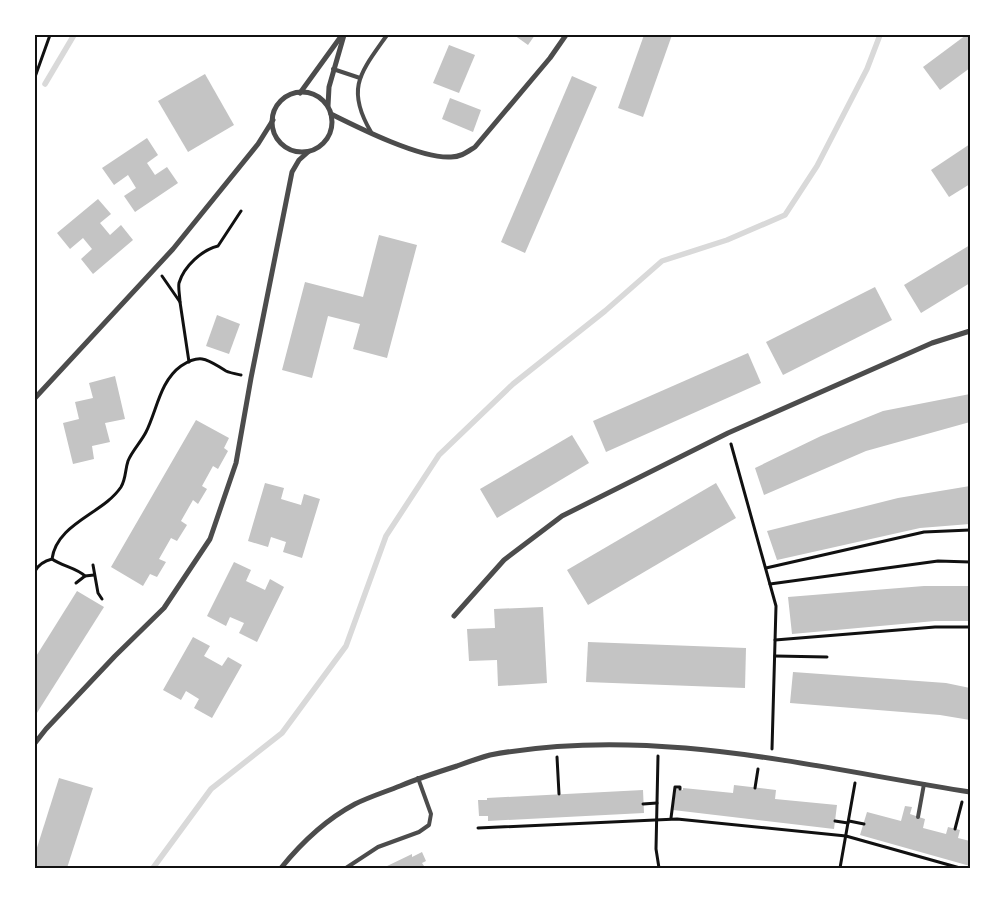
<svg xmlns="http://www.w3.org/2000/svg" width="1005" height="903" font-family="'Varela Round',sans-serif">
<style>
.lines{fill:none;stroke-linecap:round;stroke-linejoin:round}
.stream{stroke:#d9d9d9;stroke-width:5.5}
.building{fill:#c4c4c4}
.path{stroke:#111;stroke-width:3}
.service{stroke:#4c4c4c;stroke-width:4}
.minor{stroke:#4c4c4c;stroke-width:5}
.neatline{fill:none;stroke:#111;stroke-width:2}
</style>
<rect width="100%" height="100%" fill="#fff"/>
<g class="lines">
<!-- stream -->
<g class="stream">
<path d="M45,84l29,-49"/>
<path d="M153,868l58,-79 71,-56 64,-87 40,-110 53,-81 74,-71 92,-73 57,-50 65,-21 58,-25 32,-49 50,-97 13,-34"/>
</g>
</g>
<!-- building -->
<g class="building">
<path d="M514,35h21l-7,10z"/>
<path d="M644,35h28l-29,82 -25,-9z"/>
<path d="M966,35h4v33l-30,22 -17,-23z"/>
<path d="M449,45l26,10 -16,38 -26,-10z"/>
<path d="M205,74l29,51 -46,27 -30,-51z"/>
<path d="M572,76l25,11 -72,166 -24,-11z"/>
<path d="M450,98l31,12 -8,22 -31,-13z"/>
<path d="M147,138l11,17 -11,8 8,12 12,-8 11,16 -43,29 -11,-16 12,-8 -8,-13 -14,10 -12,-17z"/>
<path d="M970,144v40l-21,13 -18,-27z"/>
<path d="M98,199l13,15 -11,9 10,12 11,-10 12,15 -40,34 -12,-15 11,-10 -9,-11 -13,11 -13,-16z"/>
<path d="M379,235l38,10 -30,113 -34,-9 7,-25 -32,-8 -16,62 -30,-8 23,-88 58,15z"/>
<path d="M970,245v38l-49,30 -17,-28z"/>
<path d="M875,287l17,33 -109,55 -17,-33z"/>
<path d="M217,315l23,9 -11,30 -23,-8z"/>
<path d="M748,353l13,30 -155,69 -13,-31z"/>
<path d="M115,376l10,43 -20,4 5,19 -18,4 2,13 -21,5 -10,-41 16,-4 -4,-17 18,-4 -4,-15z"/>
<path d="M970,394v28l-104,29 -102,44 -9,-27 66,-32 62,-25z"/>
<path d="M196,420l33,18 -5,10 4,3 -10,18 -5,-3 -11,20 5,3 -9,15 -5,-4 -12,21 6,4 -10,16 -6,-3 -12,21 7,3 -9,15 -7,-3 -7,12 -32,-19z"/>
<path d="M572,435l17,28 -92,55 -17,-29z"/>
<path d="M265,483l19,5 -3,11 20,6 3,-11 16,5 -18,59 -19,-6 3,-10 -15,-5 -3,10 -20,-6z"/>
<path d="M716,483l20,35 -148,87 -21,-35z"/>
<path d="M970,486v38l-50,4 -143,32 -10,-29 131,-33z"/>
<path d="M234,562l17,8 -5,11 19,9 5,-11 14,8 -27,55 -18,-9 5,-10 -14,-6 -4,9 -19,-10z"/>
<path d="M924,586h46v35h-35l-143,13 -4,-37z"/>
<path d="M77,591l27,16 -69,109v-58z"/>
<path d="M543,607l4,76 -49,3 -1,-26 -28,1 -2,-32 28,-1 -1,-19z"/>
<path d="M193,637l17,9 -6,10 18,10 6,-9 14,8 -30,53 -18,-10 5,-9 -13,-8 -5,9 -18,-10z"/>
<path d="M588,642l158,6 -1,40 -159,-6z"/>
<path d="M793,672l153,11 24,5v32l-30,-5 -150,-12z"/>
<path d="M59,778l34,10 -26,80h-32v-14z"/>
<path d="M734,785l42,5 -1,9 62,6 -3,24 -161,-19 3,-21 7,1v-2l50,5z"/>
<path d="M643,790l1,23 -156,8v-5h-9l-1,-16h9v-2z"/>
<path d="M905,806l7,1 -2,7 15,5 -2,9 23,6 2,-7 12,3 -2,8 12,3v25l-110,-31 7,-23 34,9z"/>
<path d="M422,852l4,9 -4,2 2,3 -4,2h-37l29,-14v3z"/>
</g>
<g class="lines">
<!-- path -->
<g class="path">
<path d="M35,77l15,-42"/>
<path d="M162,276l18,26 9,60"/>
<path d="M180,302c0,-5 -2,-14 -1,-19 5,-17 23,-33 39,-37l23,-35"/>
<path d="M731,444l45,162 -4,143"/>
<path d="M52,559c10,7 25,9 33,17"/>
<path d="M93,565l5,28 4,6"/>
<path d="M766,568l158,-36 46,-2"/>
<path d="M35,571c4,-7 9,-10 17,-12 5,-36 51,-45 69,-72 5,-8 4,-17 7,-26 4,-10 13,-19 18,-29 11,-22 14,-51 35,-66 21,-14 28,-5 45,5 4,2 10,3 15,4"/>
<path d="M76,583l9,-7 9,-1"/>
<path d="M770,584l168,-23 32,1"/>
<path d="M775,640l160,-13h35"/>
<path d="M775,656l52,1"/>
<path d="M658,756l-2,93 3,19"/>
<path d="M557,757l2,37"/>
<path d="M755,788l3,-19"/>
<path d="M643,804l14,-1"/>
<path d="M671,818l4,-31h5v2"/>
<path d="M835,821l13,2"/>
<path d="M849,821l15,3"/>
<path d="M478,828l199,-9 169,17 114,32"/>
<path d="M955,829l7,-27"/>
<path d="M840,868l15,-85"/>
</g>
<!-- service -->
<g class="service">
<path d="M333,69l27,9"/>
<path d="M371,132c-26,-44 -10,-60 16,-97"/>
<path d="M918,817l6,-33"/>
<path d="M346,868l32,-21 41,-15 10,-7 2,-11 -13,-36"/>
</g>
<!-- minor -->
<g class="minor">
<circle cx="302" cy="122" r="30"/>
<path d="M300,93l42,-58"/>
<path d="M328,106l1,-19 15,-52"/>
<path d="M331,114c28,14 90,45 120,43 10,0 16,-5 24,-10l75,-89 16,-23"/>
<path d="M35,398l138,-149 85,-105 15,-24"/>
<path d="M454,616l50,-56 58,-44 166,-83 204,-90 38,-12"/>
<path d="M35,743l11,-14 69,-73 49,-48 46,-69 26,-76 15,-85 41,-206 7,-12 9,-8"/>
<path d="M281,868c21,-26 44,-48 74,-64 14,-7 30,-12 45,-18 19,-8 38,-14 57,-20 11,-4 22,-8 33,-11 161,-30 321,12 480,37"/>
</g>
</g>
<!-- border -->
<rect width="1005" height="903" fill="none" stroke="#ffffff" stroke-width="72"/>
<rect x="36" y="36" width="933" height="831" class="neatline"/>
</svg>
